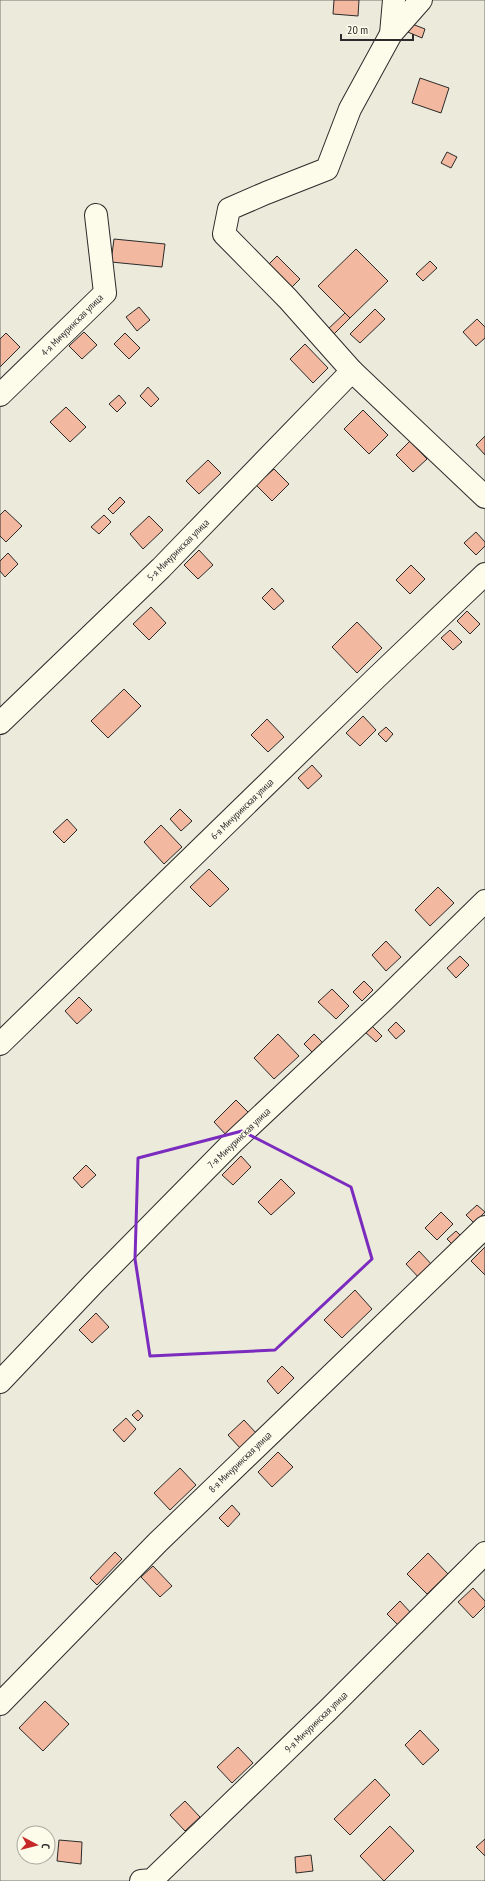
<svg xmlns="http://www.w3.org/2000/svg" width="485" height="1881" font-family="'PT Sans Narrow',sans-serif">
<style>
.green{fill:#ecebdb;stroke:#74746e;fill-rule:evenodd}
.building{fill:#f2b8a0;stroke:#2b2b2b}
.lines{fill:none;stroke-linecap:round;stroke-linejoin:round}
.minor-casing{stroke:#2b2b2b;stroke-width:24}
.minor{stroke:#fdfbea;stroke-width:22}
.marked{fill:none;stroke:#7b2cbf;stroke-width:3;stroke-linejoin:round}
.labels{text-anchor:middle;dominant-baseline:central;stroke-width:3;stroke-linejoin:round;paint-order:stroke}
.street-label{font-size:10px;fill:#2b2b2b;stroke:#fdfbea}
</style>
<rect width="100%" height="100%" fill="#fdfbea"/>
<!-- green -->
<path class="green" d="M0,0h485v1881h-485zM24,1833h24v24h-24z"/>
<!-- building -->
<g class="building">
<path d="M334,0h25l-1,16 -25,-2z"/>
<path d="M407,22l18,7 -3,9 -19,-8z"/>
<path d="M420,78l29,10 -8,25 -29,-10z"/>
<path d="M447,152l10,5 -6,11 -10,-5z"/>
<path d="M114,239l51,5 -3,23 -51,-5z"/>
<path d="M356,249l32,32 -38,37 -32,-32z"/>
<path d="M277,256l23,23 -12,12 -23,-23z"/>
<path d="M430,261l7,7 -14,13 -7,-7z"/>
<path d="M139,307l11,13 -13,11 -11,-14z"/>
<path d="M375,309l10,10 -25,24 -10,-9z"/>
<path d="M345,313l5,5 -18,18 -5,-6z"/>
<path d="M477,319l8,8v11l-9,8 -13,-14z"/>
<path d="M84,332l13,13 -15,14 -13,-13z"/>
<path d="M6,333l14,14 -20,20v-28z"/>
<path d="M125,333l15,15 -11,11 -15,-15z"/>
<path d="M305,344l23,24 -15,15 -23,-24z"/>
<path d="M148,387l11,12 -8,8 -11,-11z"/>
<path d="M119,395l7,8 -9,9 -8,-8z"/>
<path d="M66,407l20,20 -16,15 -20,-20z"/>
<path d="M363,410l25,25 -19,19 -25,-25z"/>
<path d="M485,436v19l-9,-10z"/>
<path d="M410,441l17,18 -14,13 -17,-17z"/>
<path d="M208,460l13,13 -22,21 -13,-13z"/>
<path d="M274,469l15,15 -17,17 -16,-16z"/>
<path d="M120,497l5,5 -12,12 -5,-5z"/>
<path d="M5,510l17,16 -16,16 -6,-6v-21z"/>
<path d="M104,515l7,7 -12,12 -8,-7z"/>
<path d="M149,516l14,14 -20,19 -13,-15z"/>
<path d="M476,532l9,10v4l-9,9 -12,-12z"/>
<path d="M199,550l14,15 -15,14 -14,-14z"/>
<path d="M8,553l10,11 -13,13 -5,-6v-10z"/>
<path d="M411,565l14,14 -15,15 -14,-14z"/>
<path d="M272,588l12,13 -10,9 -12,-12z"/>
<path d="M151,607l15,16 -17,17 -16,-16z"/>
<path d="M467,611l13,13 -10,10 -13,-13z"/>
<path d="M357,622l25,26 -25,25 -25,-26z"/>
<path d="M450,630l12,12 -9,8 -12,-12z"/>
<path d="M124,689l17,17 -33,32 -17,-17z"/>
<path d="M363,716l13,14 -16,16 -14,-13z"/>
<path d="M267,719l17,18 -16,15 -17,-17z"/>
<path d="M386,727l7,7 -7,8 -8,-8z"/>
<path d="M312,765l10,11 -14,13 -10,-11z"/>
<path d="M180,809l12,12 -11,10 -11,-12z"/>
<path d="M67,819l10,11 -13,13 -11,-11z"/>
<path d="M161,825l21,22 -18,17 -20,-22z"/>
<path d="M209,869l20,20 -19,18 -20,-20z"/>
<path d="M438,887l16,16 -24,23 -15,-16z"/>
<path d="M386,941l15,16 -15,14 -14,-16z"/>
<path d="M460,956l9,9 -13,13 -9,-10z"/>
<path d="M364,981l9,9 -11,11 -9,-9z"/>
<path d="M332,989l17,17 -13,13 -18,-17z"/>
<path d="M79,997l13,13 -15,14 -12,-13z"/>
<path d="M396,1022l9,9 -9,8 -8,-9z"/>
<path d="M371,1025l11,11 -6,6 -12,-11z"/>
<path d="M278,1034l21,22 -25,23 -20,-21z"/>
<path d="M314,1034l9,9 -10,10 -9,-9z"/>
<path d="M236,1100l16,16 -23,22 -15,-16z"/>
<path d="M241,1156l10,11 -18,18 -11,-10z"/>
<path d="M86,1165l10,10 -14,13 -9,-10z"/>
<path d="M281,1179l14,14 -24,22 -13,-13z"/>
<path d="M477,1205l8,7 -11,11 -8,-8z"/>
<path d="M441,1212l12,12 -16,16 -12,-12z"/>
<path d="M456,1231l7,7 -9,8 -7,-7z"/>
<path d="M485,1247v28l-14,-14z"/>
<path d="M419,1251l15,16 -13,13 -15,-16z"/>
<path d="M355,1290l17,19 -30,29 -18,-18z"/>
<path d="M96,1313l13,14 -17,16 -13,-13z"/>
<path d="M282,1366l12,12 -16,16 -11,-13z"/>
<path d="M138,1410l5,6 -5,5 -6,-6z"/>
<path d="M126,1418l10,11 -12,13 -11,-12z"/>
<path d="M244,1420l13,14 -16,15 -13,-14z"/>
<path d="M278,1452l15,15 -21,20 -14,-15z"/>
<path d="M180,1468l16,17 -26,25 -16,-17z"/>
<path d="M232,1505l8,9 -12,13 -9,-9z"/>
<path d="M115,1552l7,7 -25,26 -7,-7z"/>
<path d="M428,1553l20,21 -21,20 -20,-20z"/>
<path d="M153,1566l19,20 -12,11 -19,-20z"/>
<path d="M473,1588l12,13v5l-12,12 -15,-16z"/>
<path d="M400,1601l11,12 -13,12 -11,-11z"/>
<path d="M45,1701l24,23 -26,27 -24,-23z"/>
<path d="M420,1730l19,20 -16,15 -18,-20z"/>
<path d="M238,1747l15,16 -21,20 -15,-16z"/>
<path d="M375,1779l15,16 -40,40 -16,-16z"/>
<path d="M185,1801l15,16 -15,14 -15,-16z"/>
<path d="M390,1826l24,25 -30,30 -24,-25z"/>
<path d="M485,1839v17l-9,-9z"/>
<path d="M59,1840l23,2 -1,22 -24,-3z"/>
<path d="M311,1855l2,16 -17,2 -1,-16z"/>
</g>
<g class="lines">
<!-- minor casing -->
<g class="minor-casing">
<g id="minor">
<path d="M394,0l-3,34 -41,75 -23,60 -61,24 -37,16 -5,25 64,65 64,72 133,126"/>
<path d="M391,34l30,-34"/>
<path d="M0,395l105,-102 -9,-78"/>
<path d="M0,723l161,-155 191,-197"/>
<path d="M0,1044l376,-366 109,-104"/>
<path d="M0,1382l93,-98 140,-142 149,-140 103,-101"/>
<path d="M0,1704l158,-162 327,-315"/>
<path d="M141,1881l11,-1 175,-169 158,-158"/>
</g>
</g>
<!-- minor -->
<use href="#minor" class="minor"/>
</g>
<!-- marked area -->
<path class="marked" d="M242,1131l109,56 21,72 -97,91 -125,6 -15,-97 3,-101z"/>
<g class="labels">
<!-- street labels -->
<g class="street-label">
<text transform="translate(72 325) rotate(-45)">4-я Мичуринская улица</text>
<text transform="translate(178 550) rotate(-45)">5-я Мичуринская улица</text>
<text transform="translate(242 809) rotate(-44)">6-я Мичуринская улица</text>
<text transform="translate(239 1138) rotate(-44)">7-я Мичуринская улица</text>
<text transform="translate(240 1462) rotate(-44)">8-я Мичуринская улица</text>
<text transform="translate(316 1722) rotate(-44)">9-я Мичуринская улица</text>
</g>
</g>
<!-- north arrow -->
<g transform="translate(36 1845) rotate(97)"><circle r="19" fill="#fdfbea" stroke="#a9a89e"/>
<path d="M0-3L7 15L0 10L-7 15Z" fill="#c62828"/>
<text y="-6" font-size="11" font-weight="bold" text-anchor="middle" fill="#2b2b2b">С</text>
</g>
<!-- scale -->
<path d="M341 34v6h72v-6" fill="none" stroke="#2b2b2b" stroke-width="2"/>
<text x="347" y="34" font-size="12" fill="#2b2b2b" stroke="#fdfbea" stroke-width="3" paint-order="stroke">20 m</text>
</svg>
